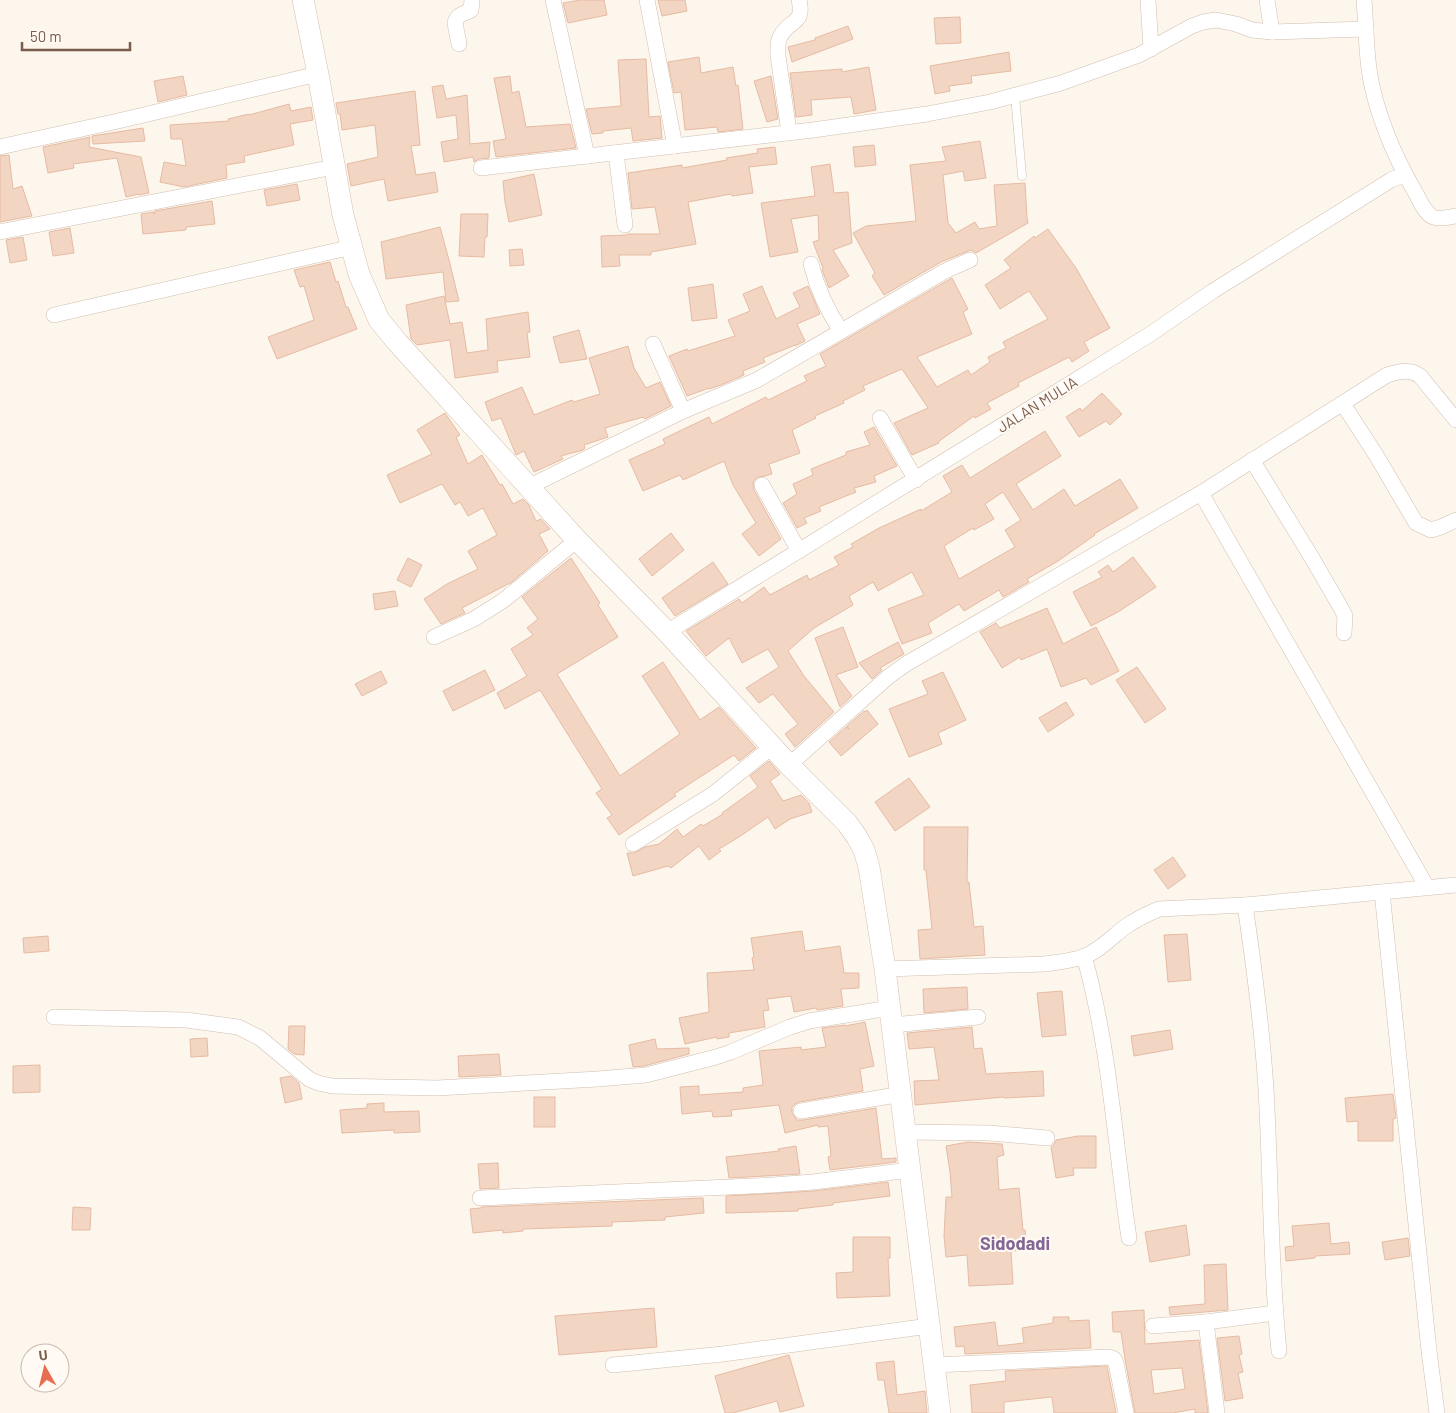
<svg xmlns="http://www.w3.org/2000/svg" width="1456" height="1413" font-family="Barlow,sans-serif">
<style>
.building{fill:#f3d5c3;stroke:#e6bba3;fill-rule:evenodd}
.lines{fill:none;stroke-linecap:round;stroke-linejoin:round}
.lane-casing{stroke:#d1beb0;stroke-width:9}
.street-casing{stroke:#d1beb0;stroke-width:16}
.secondary-casing{stroke:#d6c0b0;stroke-width:22}
.lane{stroke:#fff;stroke-width:8}
.street{stroke:#fff;stroke-width:15}
.secondary{stroke:#fff;stroke-width:21}
.labels{text-anchor:middle;dominant-baseline:central;stroke-width:4;stroke-linejoin:round;paint-order:stroke}
.street-label{font-size:15px;fill:#7a5c4d;stroke:#fffaf3}
.quarter-label{font-size:18px;font-weight:bold;fill:#846695;stroke:#fffaf3}
</style>
<rect width="100%" height="100%" fill="#fdf6ec"/>
<!-- building -->
<g class="building">
<path d="M580,0h24l3,15 -39,8 -5,-20z"/>
<path d="M658,0h27l2,11 -25,5z"/>
<path d="M960,17l1,26 -25,1 -2,-26z"/>
<path d="M848,26l5,13 -61,23 -4,-15 27,-7v-2z"/>
<path d="M1009,52l2,19 -40,5 1,7 -23,3 1,5 -15,3 -5,-28z"/>
<path d="M699,57l2,16 32,-6 3,19 2,-1 5,44 -25,3 -1,-5 -32,3 -4,-38 -7,1 -6,-31z"/>
<path d="M646,59l3,58 11,-1 2,22 -29,3 -2,-13 -28,3v2l-11,1 -6,-25 35,-3 -3,-46z"/>
<path d="M869,67l7,43 -22,4 -3,-17 -40,3 1,15 -16,2 -6,-44 52,-4v3z"/>
<path d="M183,76l4,19 -29,7 -4,-21z"/>
<path d="M510,76l2,17 7,-2 7,36 44,-3 6,24 -80,9 -3,-16 13,-2 -12,-61z"/>
<path d="M771,76l7,43 -11,3 -13,-41z"/>
<path d="M443,85l3,14 21,-4 3,49 20,-2 -1,16 -10,1 -5,3 -1,-5 -29,5 -3,-20 17,-3 -2,-24 -19,3 -5,-31z"/>
<path d="M415,91l5,54 -9,1 5,29 19,-3 3,20 -50,9 -4,-22 -33,7 -4,-22 31,-7 -3,-32 -33,5 -2,-16h-2l-2,-11z"/>
<path d="M289,104l2,7 20,-4 2,13 -23,4 4,21 -50,11 1,6 -19,3 1,13 -43,9 -24,-5 4,-20 22,4 -4,-27h-11l-1,-14 59,-4 -1,-2 21,-5v1z"/>
<path d="M143,128l2,13 -52,3 -1,-8z"/>
<path d="M90,137l-1,10 52,10 8,36 -10,2v-1l-13,3 -9,-39 -44,6 1,4 -26,5 -5,-26z"/>
<path d="M980,141l6,37 -21,3 -2,-10 -20,4 5,48 8,10 19,-11 4,7 18,-3 -3,-41 31,-2 2,35 1,5 -52,30 -5,-3 -30,12 -57,33 -12,-19 3,-3 -22,-40 13,-7 50,-5 -6,-56 36,-4 -4,-14z"/>
<path d="M874,145l2,20 -21,2 -2,-20z"/>
<path d="M775,147l2,17 -28,3 4,26 -21,3 -1,-2 -43,8 8,42 -45,8v3h-32l1,11 -18,1 -1,-31 25,-1 2,-1h32l-5,-27 -23,2 -4,-36 54,-8v3l45,-8 -1,-2 32,-5 -1,-4z"/>
<path d="M9,155l4,34 9,-3 10,30 -32,6v-66z"/>
<path d="M830,164l4,29 14,-1 4,51 -19,7 16,26 -20,12 -7,-18 1,-2 -10,-26 6,-2 -1,-25 -27,4 7,33 -28,5 -9,-54 54,-7 -4,-29z"/>
<path d="M534,174l8,41 -33,7 -4,-20 -2,-21z"/>
<path d="M297,184l3,16 -33,6 -3,-16z"/>
<path d="M212,201l3,23 -29,3v3l-43,4 -2,-20 13,-2v2l1,-3z"/>
<path d="M461,214h27l-1,23h-2l-1,20 -25,-1z"/>
<path d="M440,227l9,33 10,41 -13,1 -3,-30 -57,7 -5,-37z"/>
<path d="M70,228l4,25 -21,3 -4,-24z"/>
<path d="M1048,229l28,39 34,60 -26,14 5,9 -17,11 -3,-5 -51,26 1,3 -32,17 4,6 -16,9 -1,-2 -36,26 1,1 -27,12 -18,-32 34,-15 -26,-39 -39,17 2,4 -22,11 1,2 -29,13 1,2 -24,12 8,23 -31,11 3,10 -7,2 -7,1 -4,3 -1,4 1,6 27,49 -22,17 -17,-22 14,-11 -23,-38 -9,-24 -41,19 -3,-5 -37,16 -14,-31 36,-16 -2,-5 46,-22 3,7 54,-27 2,3 39,-19 -3,-5 22,-10 -6,-12 132,-76 16,31 -5,3 9,22 -55,23 20,30 31,-17 3,5 19,-13 -2,-5 18,-9 -3,-6 45,-23 -19,-28 -29,18 -15,-24 26,-17 -7,-8 30,-24 1,2z"/>
<path d="M23,237l4,23 -17,3 -4,-23z"/>
<path d="M522,249l2,16 -14,1 -1,-16z"/>
<path d="M330,262l6,20 2,-1 8,26h2l9,22 -80,30 -9,-22 46,-17 -10,-34 -4,1 -6,-17z"/>
<path d="M713,284l4,34 -25,3 -4,-33z"/>
<path d="M762,286l14,33 24,-12 -7,-14 15,-7 12,28 -23,10 8,17 -10,5v-1l-32,13 2,4 -22,9 1,4 -23,10 -12,4v-1l-22,8 -18,-40 18,-7 1,2 47,-15 -7,-16 22,-9 -7,-17z"/>
<path d="M444,296l6,28 12,-2 5,31 21,-3 -2,-31 42,-7 2,20 -3,1 3,24 -33,4 1,11 -43,6 -5,-38 -33,5 -6,-6 -5,-34z"/>
<path d="M579,330l8,29 -27,4 -7,-26z"/>
<path d="M628,346l6,22 12,20 14,-6 11,24 -26,13 -2,-2 -38,11 3,9 -24,8 1,3 -2,2 -22,6 2,3 -29,13 -10,-21 -8,4 -15,-37 -9,3 -7,-19 37,-15 12,28 38,-15 2,2 26,-8 -11,-36z"/>
<path d="M1102,393l20,21 -12,11 -4,-4 -27,16 -13,-20 14,-9 2,3z"/>
<path d="M445,413l15,22 -4,2 12,27 14,-9 18,30 2,-1 11,20 10,-5 6,6 7,16 5,-2 9,10 -11,5 9,17 -36,31 -50,26 3,5 -24,11 -17,-25 23,-15 31,-15 -10,-18 29,-16 -14,-27 -15,8 -8,-14 -5,3 -13,-21 -42,19 -13,-28 45,-21 -15,-24z"/>
<path d="M874,427l23,39 -23,10 2,6 -22,6 2,4 -37,15 2,4 -17,7 3,5 -10,5 -14,-25 14,-9 -4,-10 20,-9 -2,-6 35,-14v-3l24,-7 -6,-13z"/>
<path d="M1045,431l16,25 -45,28 17,26 31,-21 11,17 45,-27 18,29 -44,26 1,1 -37,26 -31,18 2,3 -26,15 -4,-7 -35,21 -5,-7 -31,19 4,10 -30,11 -14,-35 36,-14 -12,-23 -34,19 -5,-9 -24,14 4,9 -39,23 -26,23 16,25 30,36 -39,35 -10,-13 13,-10 -25,-30 -14,9 -13,-15 33,-21 -11,-18 -26,14 -13,-25 -23,18 -20,-25 53,-32 3,4 22,-16 6,8 37,-20 2,5 30,-15 -5,-8 19,-10 -2,-3 28,-16 42,-19v2l31,-19 -9,-16 19,-11 8,13zM1003,492l18,28 -16,10 10,17 -56,32 -15,-33 29,-18 1,2 20,-11 -9,-15z"/>
<path d="M671,533l13,17 -32,26 -13,-17z"/>
<path d="M1133,557l23,30 -38,25 -27,14 -18,-34 29,-15 -4,-5 10,-7 5,7z"/>
<path d="M408,558l14,7 -11,22 -14,-7z"/>
<path d="M571,558l29,45 -2,2 20,32 -61,37 63,102 60,-42 -38,-58 21,-14 37,58 19,-13 37,41 -17,13 -5,-6 -60,39 2,2 -57,39 -12,-17 5,-3 -16,-22 6,-4 -62,-99 -35,19 -8,-16 30,-17 -16,-27 22,-14 -6,-7 11,-9 -16,-22z"/>
<path d="M713,562l15,22 -53,32 -13,-18z"/>
<path d="M395,591l3,15 -23,4 -2,-16z"/>
<path d="M1047,608l16,36 33,-17 23,44 -28,14 -5,-7 -25,9 -14,-38 -26,11 -1,-3 -18,11 -22,-36 16,-9 4,5z"/>
<path d="M843,627l15,40 -22,8 16,21 -12,11 -25,-69z"/>
<path d="M898,642l6,12 -24,14 2,2 -10,9 -13,-16z"/>
<path d="M1137,667l29,42 -21,14 -29,-43z"/>
<path d="M485,670l10,20 -42,21 -10,-20z"/>
<path d="M381,671l6,12 -25,13 -7,-12z"/>
<path d="M943,672l23,48 -28,13 4,11 -33,13 -20,-48 39,-15 -6,-13z"/>
<path d="M1066,702l8,13 -26,17 -9,-14z"/>
<path d="M867,710l11,14 -37,32 -12,-14 17,-15 3,2 -2,-3 17,-15 1,1z"/>
<path d="M769,761l11,13 -10,7 13,20 18,-6 8,8 3,9 -22,7 -15,10 -7,-12 -29,20 -20,12 2,2 -12,9 -10,-14 -28,22 -3,-2 -35,10 -6,-23h7l11,-6 14,-3 18,-15 6,8 18,-13 2,2 20,-12 -1,-1 36,-26 -8,-11z"/>
<path d="M909,778l21,29 -35,24 -20,-29z"/>
<path d="M924,827h44l-1,55h2l5,45 9,-1 2,29 -65,4 -2,-29 14,-1 -6,-59h-2z"/>
<path d="M1173,857l13,19 -18,13 -14,-19z"/>
<path d="M802,931l3,20 35,-5 4,27h15v15l-18,1 2,17 -26,4 -1,-2 -22,4 -3,-16 -24,3 2,11 -6,1 2,16 -36,6v4l-12,2v-2l-32,7 -6,-26 30,-6 -2,-39 47,-3 -2,-12 2,-1 -3,-19z"/>
<path d="M1187,934l4,46 -23,2 -4,-47z"/>
<path d="M48,936l1,15 -25,2 -1,-15z"/>
<path d="M967,987l1,22 -44,4 -1,-24z"/>
<path d="M1062,991l4,44 -24,2 -5,-44z"/>
<path d="M865,1022l9,44 -14,3 3,22 -64,11 -4,2 -3,3v6l5,7h6l73,-12 6,51 14,-1v4l-66,8 -2,-13 3,-1 -3,-30 -10,1v-2l-33,8 -6,-28 -48,5 1,6 -19,1 -1,-6 -30,3 -2,-27 19,-1v9l44,-3v-4l20,-3 -4,-34 42,-4v3l25,-3 -4,-19 23,-3v1z"/>
<path d="M289,1026h16l-1,29 -10,-1 -6,-5z"/>
<path d="M972,1027l2,22 8,-1 4,26 57,-3 1,25 -40,2v-1l-89,8 -1,-24 25,-1 -5,-33 -25,2 -2,-16z"/>
<path d="M1170,1030l3,19 -39,7 -3,-20z"/>
<path d="M207,1038l1,18 -17,1 -1,-18z"/>
<path d="M655,1039l2,10 32,-1v6l-45,12 -11,1 -4,-22z"/>
<path d="M499,1054l2,21 -42,2 -1,-21z"/>
<path d="M40,1065v27l-27,1v-27z"/>
<path d="M291,1076l8,7 3,16 -17,4 -5,-25z"/>
<path d="M1393,1094l3,24 -3,1v22h-35v-20l-11,1 -2,-24z"/>
<rect x="534" y="1097" width="21" height="30"/>
<path d="M384,1103v9l35,-1 1,21 -26,1v-3l-52,3 -2,-23 27,-2v-4z"/>
<path d="M1078,1136h18v32h-23l1,7 -18,3 -5,-31 3,-3 2,-4z"/>
<path d="M968,1142l34,2 2,11 -7,2 2,33 20,-2 4,42h2l2,20 -16,1 2,33 -44,2 -2,-31 -21,2 -2,-21 2,-39h6l-2,-25 -4,-26z"/>
<path d="M796,1146l4,28 -71,4 -3,-21 53,-6 -1,-2z"/>
<path d="M498,1163l1,25 -19,1 -2,-25z"/>
<path d="M888,1182l2,14 -57,7v2l-35,4v2l-72,2v-17l88,-5z"/>
<path d="M703,1198l1,15 -39,4v3l-53,2v4l-89,3v2l-20,2v-3l-30,3 -3,-24 11,-1v-1z"/>
<path d="M73,1207l18,1 -1,22h-18z"/>
<path d="M1329,1223l2,21 18,-2 1,12 -35,2v2l-29,3 -1,-14 9,-1 -2,-20z"/>
<path d="M1186,1225l4,30 -40,7 -5,-30z"/>
<path d="M853,1237h37v21h-2l2,38 -53,2 -1,-25 17,-1z"/>
<path d="M1408,1238l2,18 -25,4 -3,-18z"/>
<path d="M1226,1264l2,46 -58,5 -1,-8 36,-3 -1,-39z"/>
<path d="M654,1308l3,39 -98,8 -4,-39z"/>
<path d="M1144,1310l1,34 54,-4 9,73h-13v-4l-22,4h-38l-10,-54 -4,-27h-8l-1,-20zM1182,1368l3,21 -31,5 -3,-24z"/>
<path d="M1053,1317h16v4l20,-1 2,28 -126,6 -1,-8 -8,1 -2,-20 41,-5 3,24 26,-3 -2,-15 31,-5z"/>
<path d="M1239,1336l3,18 -3,1 4,17 -5,1 5,25 -18,3 -8,-63z"/>
<path d="M789,1355l15,51 -24,6 -3,-11 -44,12h-8l-10,-37z"/>
<path d="M894,1361l3,34 28,-4 2,22h-38l-5,-33h-6l-2,-17z"/>
<path d="M1107,1366l9,47h-62l-2,-16 -48,5v11h-32l-2,-28 36,-4 -1,-10z"/>
</g>
<g class="lines">
<!-- lane casing -->
<g class="lane-casing">
<path id="lane" d="M1015,96l7,80"/>
</g>
<!-- street casing -->
<g class="street-casing">
<g id="street">
<path d="M553,0l34,156 226,-26 114,-16 63,-12 71,-19 78,-28 53,-29 11,-4 13,-2 20,4 16,6 20,2 94,-3"/>
<path d="M647,0l28,146"/>
<path d="M1148,0l3,49"/>
<path d="M1267,0l5,32"/>
<path d="M1364,0c2,23 2,46 5,69 5,39 25,87 45,121 5,8 10,23 19,27 7,3 16,0 23,-1"/>
<path d="M459,44l-4,-21c2,-9 9,-9 16,-13l1,-10"/>
<path d="M789,132l-11,-76c0,-6 -1,-13 2,-19 9,-18 25,-12 19,-37"/>
<path d="M0,147l118,-26 200,-47"/>
<path d="M616,153l9,72"/>
<path d="M481,168l106,-12"/>
<path d="M0,232l334,-65"/>
<path d="M811,264c6,24 16,46 30,67"/>
<path d="M54,315l298,-68"/>
<path d="M653,344l30,67"/>
<path d="M1343,404l33,51 40,68 15,7 10,-3 15,-7"/>
<path d="M880,418l36,62"/>
<path d="M1252,460l60,98 29,50 4,8 -1,17"/>
<path d="M762,485l37,66"/>
<path d="M528,487l155,-76 74,-31 188,-109 25,-11"/>
<path d="M1201,493l226,394"/>
<path d="M667,632l482,-297 64,-44 178,-111 14,-6"/>
<path d="M434,637l40,-18 30,-19 73,-60"/>
<path d="M789,765l99,-88 18,-13 295,-171 186,-118c11,-3 22,-7 33,1l36,44"/>
<path d="M633,844l80,-50 60,-48"/>
<path d="M1382,892l47,459 8,62"/>
<path d="M1245,905c9,61 17,122 21,184 5,87 4,175 13,262"/>
<path d="M1084,956c26,92 31,189 45,282"/>
<path d="M885,969l160,-5c12,-2 26,-3 38,-7 16,-6 29,-20 42,-30 10,-7 22,-13 34,-18l86,-4 211,-20"/>
<path d="M54,1017l132,3 52,7 22,11 49,41 9,4 14,3 105,2 161,-9 48,-4 70,-18 15,-5 59,-25 19,-6 81,-13"/>
<path d="M892,1025l86,-8"/>
<path d="M801,1111l101,-17"/>
<path d="M906,1132l83,1 58,5"/>
<path d="M480,1198l293,-13 40,-3 97,-12"/>
<path d="M1153,1326l53,-4"/>
<path d="M613,1365l110,-11 206,-28"/>
<path d="M934,1365l175,-8 5,2 2,4 10,50"/>
<path d="M1217,1413l-11,-91 69,-9"/>
</g>
</g>
<!-- secondary casing -->
<g class="secondary-casing">
<path id="secondary" d="M303,0l15,74 25,141 16,59 20,46 19,23 179,197 90,92 122,133 58,58 10,14 7,13 5,17 16,102 55,444"/>
</g>
<!-- lane -->
<use href="#lane" class="lane"/>
<!-- street -->
<use href="#street" class="street"/>
<!-- secondary -->
<use href="#secondary" class="secondary"/>
</g>
<g class="labels">
<!-- street labels -->
<g class="street-label">
<text transform="translate(1037 404) rotate(-32)">JALAN MULIA</text>
</g>
<!-- quarter labels -->
<g class="quarter-label">
<text x="1015" y="1243">Sidodadi</text>
</g>
</g>
<!-- north arrow -->
<g transform="translate(45 1368) rotate(352)"><circle r="24" fill="#fffaf3" stroke="#cabbb1"/>
<path d="M0-4L9 19L0 12L-9 19Z" fill="#e76f51"/>
<text y="-8" font-size="14" font-weight="bold" text-anchor="middle" fill="#7a5c4d">U</text>
</g>
<!-- scale -->
<path d="M22 42v8h108v-8" fill="none" stroke="#7a5c4d" stroke-width="2.5"/>
<text x="30" y="42" font-size="15" fill="#7a5c4d" stroke="#fffaf3" stroke-width="4" paint-order="stroke">50 m</text>
</svg>
